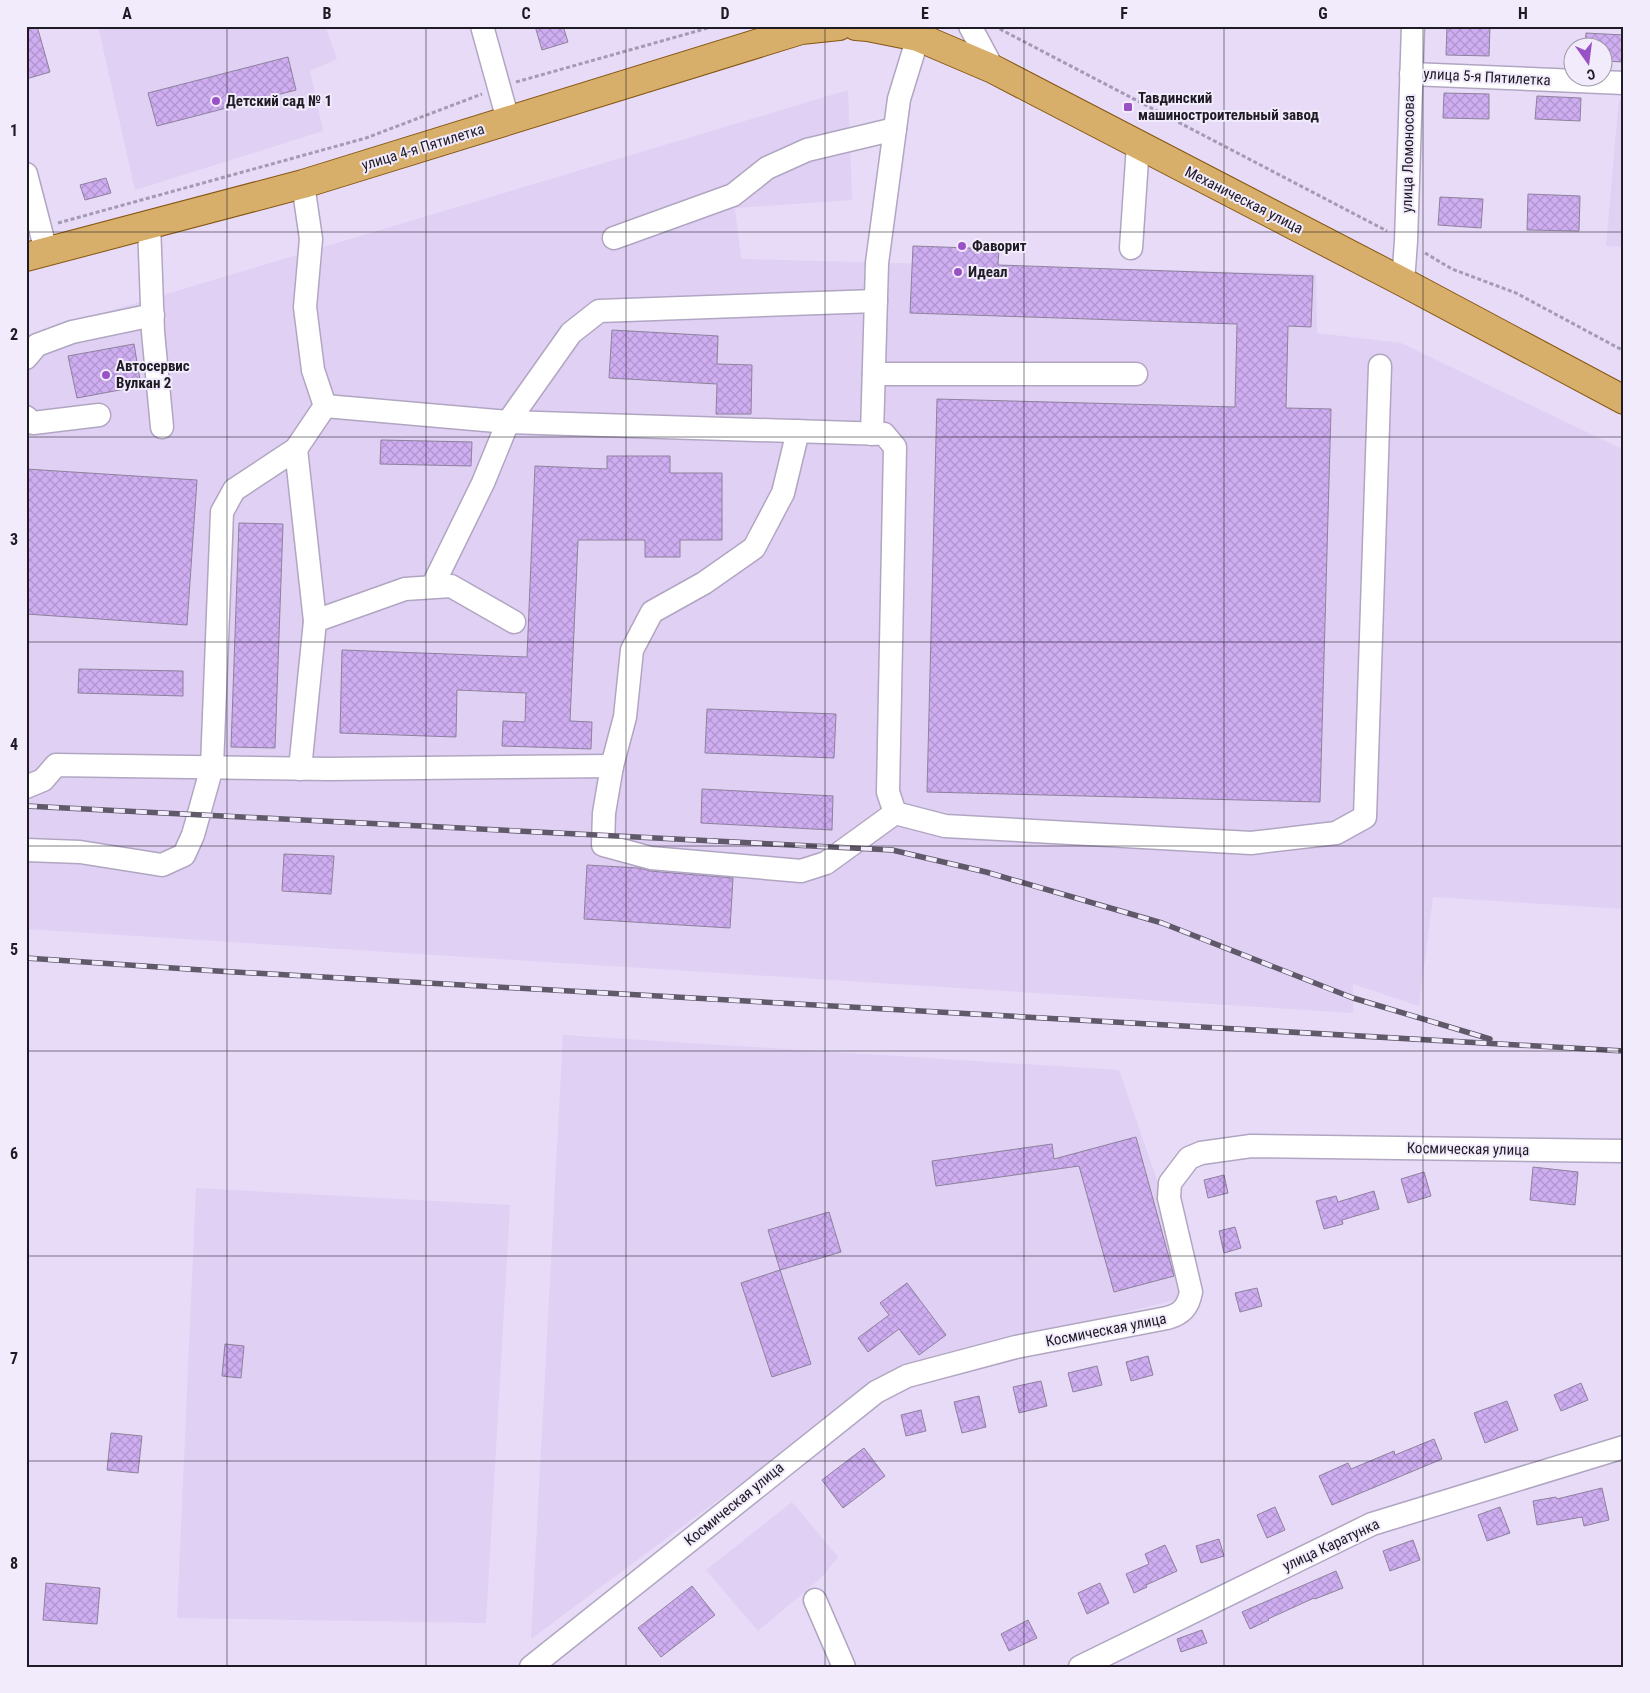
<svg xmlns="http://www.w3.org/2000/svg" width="1650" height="1693" font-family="'Roboto Condensed',sans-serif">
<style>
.built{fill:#dfd0f4}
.building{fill:url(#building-cross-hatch);stroke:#8e829c}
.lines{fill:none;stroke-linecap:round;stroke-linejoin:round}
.minor-casing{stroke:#b1a6c1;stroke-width:25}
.major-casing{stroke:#865712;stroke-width:30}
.path{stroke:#a49bb2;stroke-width:3;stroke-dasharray:4 2.5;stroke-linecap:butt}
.minor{stroke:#fff;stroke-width:22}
.major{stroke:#d7ae6a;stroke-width:28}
.rail-casing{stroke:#605969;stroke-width:5.5}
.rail{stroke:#f2ebfc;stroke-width:4;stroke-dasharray:11;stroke-linecap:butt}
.grid{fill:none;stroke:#1f1b25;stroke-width:1;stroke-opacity:0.55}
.poi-dot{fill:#9852c5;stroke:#f2ebfc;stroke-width:2}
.labels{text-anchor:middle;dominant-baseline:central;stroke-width:4;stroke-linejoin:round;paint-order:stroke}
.street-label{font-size:15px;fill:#1f1b25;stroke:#f2ebfc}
.poi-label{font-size:15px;font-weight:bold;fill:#1f1b25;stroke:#f2ebfc;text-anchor:start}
.neatline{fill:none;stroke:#1f1b25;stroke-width:2}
.grid-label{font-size:16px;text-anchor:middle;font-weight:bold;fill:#1f1b25}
</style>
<defs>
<pattern id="building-cross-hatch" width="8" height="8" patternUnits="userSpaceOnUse" patternTransform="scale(1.25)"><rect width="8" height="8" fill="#ceadf1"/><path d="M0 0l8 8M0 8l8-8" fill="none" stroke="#b094ce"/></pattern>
</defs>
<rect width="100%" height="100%" fill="#e7dbf8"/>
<!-- built -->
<g class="built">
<path d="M98,26h227l12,33 -27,12 13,60 -188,59z"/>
<path d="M848,90l4,110 -117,8 6,51 575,15 1,59 84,10 223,107v459l-191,-12 -14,109 -66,-22v29l-1327,-84v-593z"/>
<path d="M1619,99h5v148l-18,-1z"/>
<path d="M563,1035l556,35 39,113 25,115 -290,72 -362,269z"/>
<path d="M196,1188l314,17 -24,418 -309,-5z"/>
<path d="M792,1502l46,55 -16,20 -64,54 -52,-61z"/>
</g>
<!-- building -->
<g class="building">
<path d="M26,26h11l13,46 -24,7z"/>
<path d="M535,26h28l5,16 -26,8z"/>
<path d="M1447,26h43l-1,30 -43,-1z"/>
<path d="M1586,33l38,2v27l-22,-1v-13h-17z"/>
<path d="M288,57l8,33 -139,36 -9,-33z"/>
<path d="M1444,93l45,1v25l-46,-1z"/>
<path d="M1537,96l44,2 -1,23 -45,-2z"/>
<path d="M106,178l5,15 -26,7 -5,-15z"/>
<path d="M1528,194l52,2 -1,35 -52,-1z"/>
<path d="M1440,197l43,2 -2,29 -43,-3z"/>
<path d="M913,246l86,3 -1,16 315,11 -2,51 -23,-1 -2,82 45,1 -11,393 -393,-10 10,-393 298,8 2,-83 -327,-11z"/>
<path d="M612,330l106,6 -1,28 35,1 -1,49h-35l1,-30 -108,-6z"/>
<path d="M134,344l7,42 -64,12 -9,-42z"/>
<path d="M381,440l91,2 -1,24 -91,-2z"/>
<path d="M607,456h63v17h52v67h-42v17h-35v-17h-67l-8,181 22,1 -1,27 -89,-3 1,-25 22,1 1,-29 -69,-3 -1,47 -116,-4 2,-83 185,7 8,-191 72,3z"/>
<path d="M26,469l171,11 -10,145 -161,-11z"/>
<path d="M239,523l44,1 -8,224 -44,-1z"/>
<path d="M79,669l104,2v25l-105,-3z"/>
<path d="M707,709l129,5 -2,44 -129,-5z"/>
<path d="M702,789l131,7 -1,34 -131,-7z"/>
<path d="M284,854l50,2 -3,38 -49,-3z"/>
<path d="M587,865l52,3 11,3 83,7 -3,50 -146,-9z"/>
<path d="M1136,1137l38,139 -60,16 -35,-126 -143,20 -4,-25 120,-17 2,15z"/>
<path d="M1533,1167l45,5 -3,33 -45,-5z"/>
<path d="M1424,1172l7,24 -23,7 -7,-24z"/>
<path d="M1224,1175l4,18 -20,5 -4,-18z"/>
<path d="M1374,1191l5,18 -37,11 1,4 -19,5 -8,-28 20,-5 2,6z"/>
<path d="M829,1212l12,40 -61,18 -12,-40z"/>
<path d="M1235,1227l6,21 -17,5 -5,-22z"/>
<path d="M780,1270l31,94 -39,13 -31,-94z"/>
<path d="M907,1283l39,52 -27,20 -20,-26 -31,23 -10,-14 31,-23 -9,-12z"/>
<path d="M1257,1288l5,18 -22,6 -5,-19z"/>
<path d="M225,1344l19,2 -3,32 -19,-2z"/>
<path d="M1148,1356l5,19 -22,6 -5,-19z"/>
<path d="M1097,1366l5,19 -29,7 -5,-19z"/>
<path d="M1041,1381l6,25 -28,7 -6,-26z"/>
<path d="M1581,1383l7,17 -27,11 -7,-16z"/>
<path d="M979,1396l7,31 -24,6 -8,-31z"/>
<path d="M1507,1401l11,29 -33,13 -11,-30z"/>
<path d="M921,1410l5,21 -20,5 -5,-21z"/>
<path d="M111,1433l31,3 -4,37 -31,-3z"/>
<path d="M1434,1439l8,20 -110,46 -13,-29 29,-13 3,6 43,-18 1,4z"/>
<path d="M864,1448l21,28 -42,32 -21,-28z"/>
<path d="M1602,1488l7,32 -25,6 -2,-9 -45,8 -4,-24 23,-4 1,2z"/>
<path d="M1275,1507l10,23 -18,8 -10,-23z"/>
<path d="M1500,1507l10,26 -23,8 -9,-26z"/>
<path d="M1219,1539l5,17 -23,7 -5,-17z"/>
<path d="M1413,1540l7,20 -30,11 -7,-20z"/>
<path d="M1165,1545l12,26 -31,14 1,2 -13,6 -8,-19 23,-10 -4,-10z"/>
<path d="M1336,1571l7,17 -28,11 -1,-1 -46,21 1,1 -19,9 -8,-17z"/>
<path d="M46,1583l54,5 -3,36 -54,-4z"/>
<path d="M1100,1583l9,20 -22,11 -9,-21z"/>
<path d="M692,1586l23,29 -54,42 -23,-29z"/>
<path d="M1028,1620l9,18 -28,13 -8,-17z"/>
<path d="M1202,1630l5,13 -26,9 -4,-13z"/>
</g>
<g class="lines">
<!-- minor casing -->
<g class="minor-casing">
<g id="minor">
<path d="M482,26l26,94"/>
<path d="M970,26l23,43"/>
<path d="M1411,74l213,9"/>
<path d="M26,174l20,77"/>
<path d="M149,224l4,108 9,95"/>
<path d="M614,238l119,-43 34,-27 40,-18 88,-21"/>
<path d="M1131,248l7,-103"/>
<path d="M1403,282l3,-41 7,-215"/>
<path d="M26,358l11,-13 35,-13 81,-17"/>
<path d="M874,374h262"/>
<path d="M325,406l183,16 376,12 11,13 -7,345 7,21 50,13 306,17 85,-10 29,-16 15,-451"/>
<path d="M26,417l7,6 66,-8"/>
<path d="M798,431l-15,62 -29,55 -50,35 -52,29 -20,38 -7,67 -13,49 -8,47 -1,32 48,13 150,13 25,-8 69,-50"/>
<path d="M872,434l5,-171 22,-164 19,-62"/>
<path d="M296,449l19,172 -15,148"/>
<path d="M432,587l51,-104 25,-61 63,-89 28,-22 277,-10"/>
<path d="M315,621l90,-32 46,-3 63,36"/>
<path d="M26,787l17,-7 13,-15 273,4 283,-3"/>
<path d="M26,850l54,2 82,13 22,-10 9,-20 19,-68 10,-255 12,-22 62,-41 29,-43 -12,-36 -8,-63 6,-68 -8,-55"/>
<path d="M815,1600l29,67"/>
<path d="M531,1667l345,-275 31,-16 109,-29 151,-29c15,-4 21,-11 24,-26l-22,-94 1,-15 19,-25 12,-5 50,-7 373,5"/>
<path d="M1080,1667l292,-143 252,-77"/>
</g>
</g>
<!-- major casing -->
<g class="major-casing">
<g id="major">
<path d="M856,26l12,1 50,10 75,32 410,213 221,118"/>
<path d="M26,257l277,-73 498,-154 38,-4"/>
</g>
</g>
<!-- path -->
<g class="path">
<path d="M994,26l393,205"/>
<path d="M516,82l199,-56"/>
<path d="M58,223l308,-85 116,-44"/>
<path d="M1425,253l27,16 64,24 108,58"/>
</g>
<!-- minor -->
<use href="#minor" class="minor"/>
<!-- major -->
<use href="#major" class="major"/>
<!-- rail casing -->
<g class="rail-casing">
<g id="rail">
<path d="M26,806l866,44 94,22 176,51 191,75 137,41"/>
<path d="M26,958l191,13 1407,80"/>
</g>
</g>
<!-- rail -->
<use href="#rail" class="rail"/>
</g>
<!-- grid -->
<path class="grid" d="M227,26v1641M426,26v1641M626,26v1641M825,26v1641M1024,26v1641M1224,26v1641M1423,26v1641M26,232h1598M26,437h1598M26,642h1598M26,846h1598M26,1051h1598M26,1256h1598M26,1461h1598"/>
<!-- markers -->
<g class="poi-dot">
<circle cx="216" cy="101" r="5"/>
<rect x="1123" y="102" width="10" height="10" rx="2.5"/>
<circle cx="962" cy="246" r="5"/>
<circle cx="958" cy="272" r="5"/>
<circle cx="106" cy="375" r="5"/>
</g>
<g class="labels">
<!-- street labels -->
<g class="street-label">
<text transform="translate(1487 77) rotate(3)">улица 5-я Пятилетка</text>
<text transform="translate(423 147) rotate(-17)">улица 4-я Пятилетка</text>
<text transform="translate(1408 154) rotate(-89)">улица Ломоносова</text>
<text transform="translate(1244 200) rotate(27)">Механическая улица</text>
<text transform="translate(1468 1149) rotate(1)">Космическая улица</text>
<text transform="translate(1106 1330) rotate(-11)">Космическая улица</text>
<text transform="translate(734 1504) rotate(-39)">Космическая улица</text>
<text transform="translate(1331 1545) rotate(-25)">улица Каратунка</text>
</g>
<!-- poi labels -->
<g class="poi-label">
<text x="1138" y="98">Тавдинский<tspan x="1138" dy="17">машиностроительный завод</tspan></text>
<text x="226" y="101">Детский сад № 1</text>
<text x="972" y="246">Фаворит</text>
<text x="968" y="272">Идеал</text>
<text x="116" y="366">Автосервис<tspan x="116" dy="17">Вулкан 2</tspan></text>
</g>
</g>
<!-- border -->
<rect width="1650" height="1693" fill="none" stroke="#f2ebfc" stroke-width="55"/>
<!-- north arrow -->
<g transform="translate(1588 62) rotate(166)"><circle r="24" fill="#f2ebfc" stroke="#9e98a6"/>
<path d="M0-4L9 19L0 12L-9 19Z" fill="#9852c5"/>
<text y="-8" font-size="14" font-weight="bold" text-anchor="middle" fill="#1f1b25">С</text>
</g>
<rect x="28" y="28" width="1594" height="1638" class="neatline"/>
<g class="grid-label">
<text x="127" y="19">A</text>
<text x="327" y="19">B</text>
<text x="526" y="19">C</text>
<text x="725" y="19">D</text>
<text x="925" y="19">E</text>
<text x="1124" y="19">F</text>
<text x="1323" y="19">G</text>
<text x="1523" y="19">H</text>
<text x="14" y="136">1</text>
<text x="14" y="340">2</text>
<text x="14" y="545">3</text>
<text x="14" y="750">4</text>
<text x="14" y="955">5</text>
<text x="14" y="1159">6</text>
<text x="14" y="1364">7</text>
<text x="14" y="1569">8</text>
</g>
</svg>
